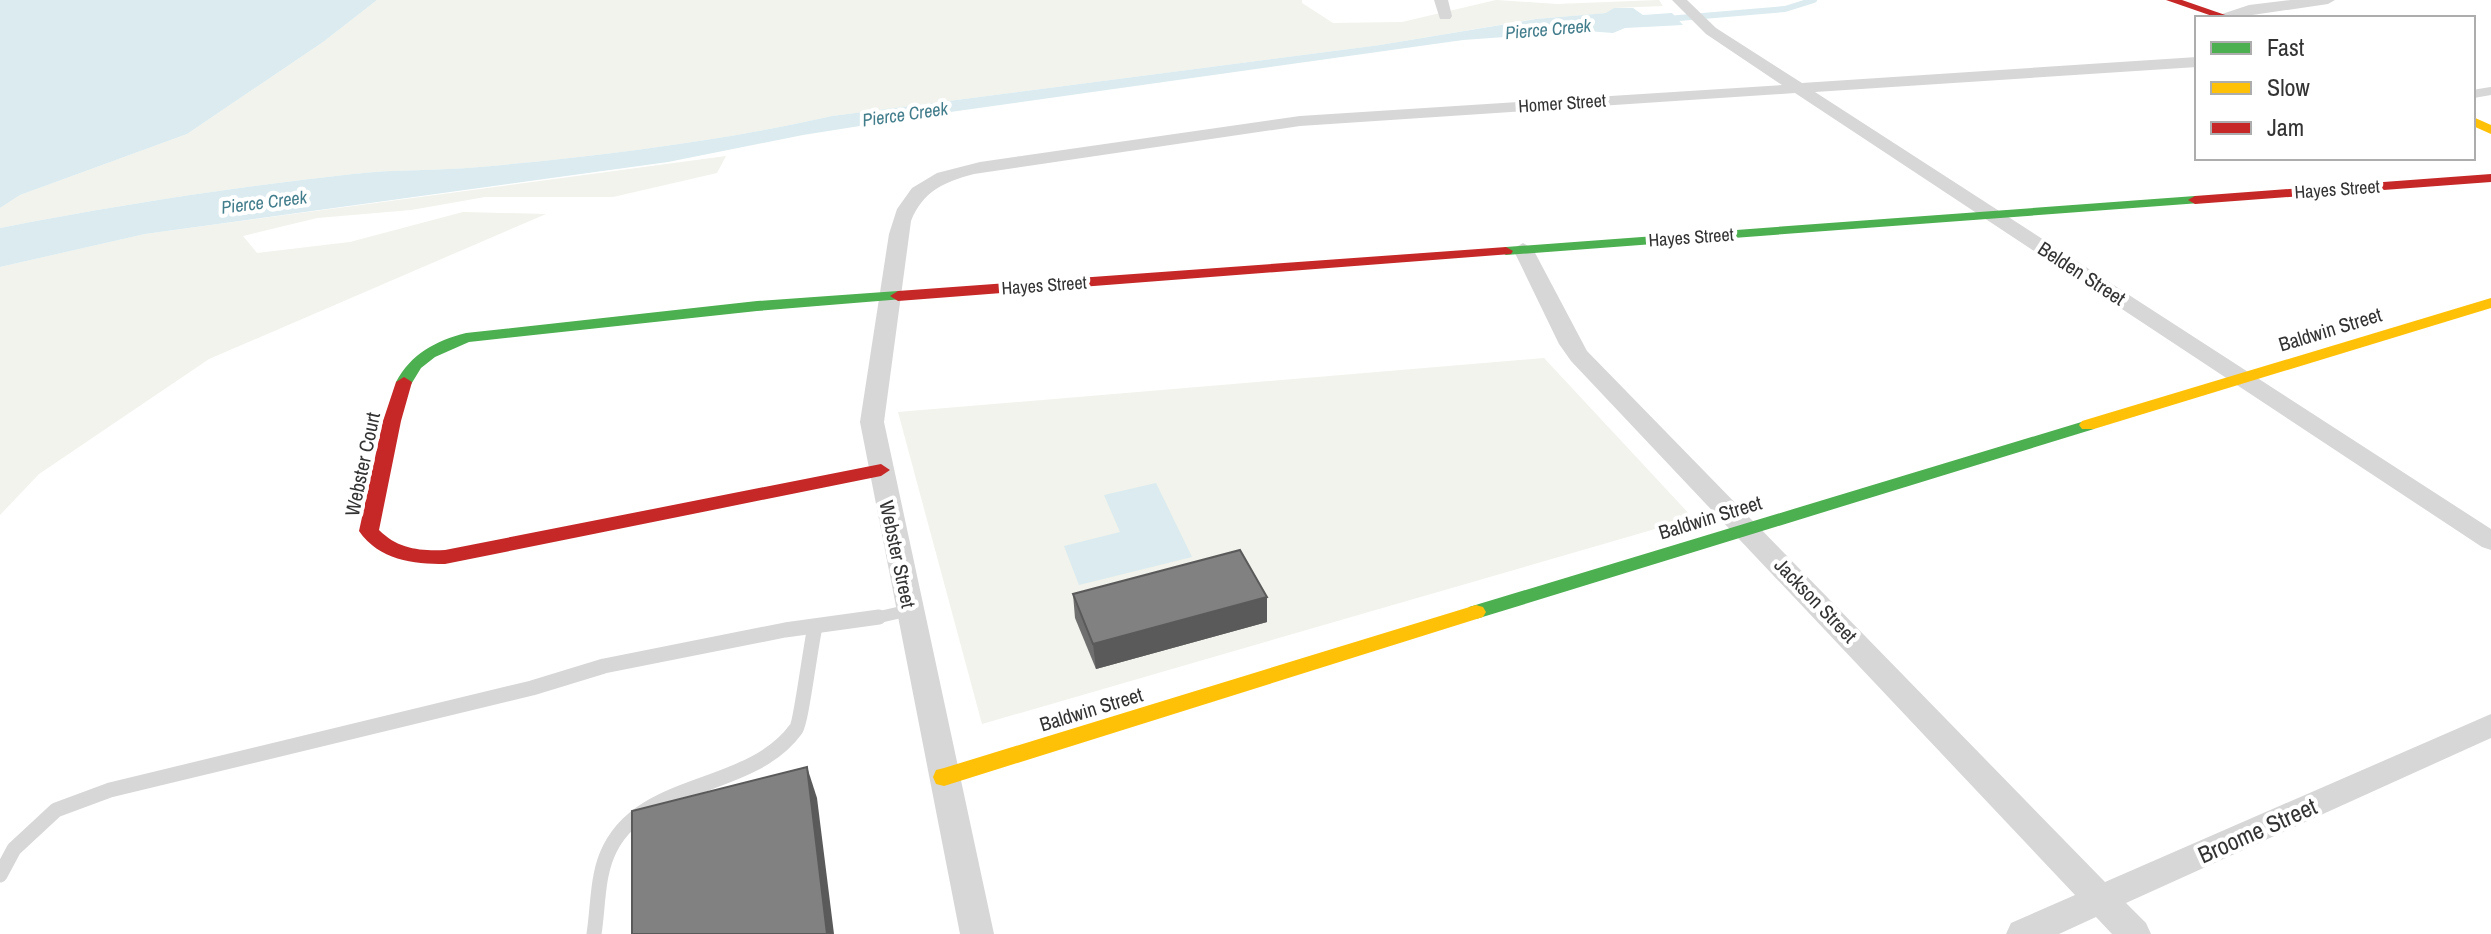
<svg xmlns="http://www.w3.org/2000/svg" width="2491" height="934" font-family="'Archivo Narrow',sans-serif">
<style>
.green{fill:#f1f3ec}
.water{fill:#dbebef}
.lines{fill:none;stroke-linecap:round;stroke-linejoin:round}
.stream{stroke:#dbebef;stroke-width:6}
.lane-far2{stroke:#d7d7d7;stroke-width:8}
.lane-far1{stroke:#d7d7d7;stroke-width:12}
.lane{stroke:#d7d7d7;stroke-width:15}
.street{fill:#d7d7d7;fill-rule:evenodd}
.fast{fill:#4caf50;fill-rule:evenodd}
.slow{fill:#ffc107;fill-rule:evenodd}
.jam{fill:#c62828;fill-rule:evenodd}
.wall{fill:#6f6f6f}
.shaded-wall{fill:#5a5a5a}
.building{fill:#818181;stroke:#5a5a5a;stroke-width:2}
.labels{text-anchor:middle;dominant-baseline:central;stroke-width:8;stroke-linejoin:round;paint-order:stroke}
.far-water-label{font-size:18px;font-style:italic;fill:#427d8b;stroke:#fff}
.far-street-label{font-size:18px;fill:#333;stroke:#fff}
.street-label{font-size:20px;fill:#333;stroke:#fff}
.near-street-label{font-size:24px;fill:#333;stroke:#fff}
</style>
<rect width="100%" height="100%" fill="#fff"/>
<!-- green -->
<g class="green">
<path d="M377,0h925v3l31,20 69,-1 94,-22 61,4 102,-4 4,6 -49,2 -7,5 -72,6 -155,26 -548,71c-115,26 -234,40 -352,51 -43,4 -85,2 -127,7 -119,13 -236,31 -353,54v-20l20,-13 167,-61 136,-92z"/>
<path d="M726,156l-9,17 -104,24h-128l-74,13 -94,8 -74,18 14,17 93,-11 113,-30 83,2 -337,145 -170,115 -39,41v-248l145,-33z"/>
<path d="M1544,358l149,160 -711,206 -84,-312z"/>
</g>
<!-- water -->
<g class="water">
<path d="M0,0h377l-54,42 -136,92 -167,61 -20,13z"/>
<path d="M1614,8h19l10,7 29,-2 11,12 -58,3 -12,5 -26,-2 -124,9 -534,75 -126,20 -135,27 -523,72 -145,33v-39c117,-23 234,-41 353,-54 42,-5 84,-3 127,-7 118,-11 237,-25 352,-51l548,-71 156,-26 70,-6z"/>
<path d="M1156,483l36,74 -113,28 -15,-39 56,-14 -16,-37z"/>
</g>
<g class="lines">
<!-- stream -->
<path class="stream" d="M1667,19l118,-10 29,-9"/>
<!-- lane-far2 -->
<path class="lane-far2" d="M2473,94l18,-3"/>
<!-- lane-far1 -->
<path class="lane-far1" d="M871,619l39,-9"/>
<!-- lane -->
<g class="lane">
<path d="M0,875l14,-26 42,-39 54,-20 422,-102 72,-22 181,-36 94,-13"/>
<path d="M594,934c4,-25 3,-55 13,-79 32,-78 142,-61 189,-126 5,-6 15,-86 19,-102"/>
</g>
<!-- street -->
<g class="street">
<path d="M1434,0h14l4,16 -2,3h-10z"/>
<path d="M1672,0h15l29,28 86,55 395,-26v10l-382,25 676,437v21l-9,-3 -687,-454 -495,33 -326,48c-30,8 -51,17 -63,47l-27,201 110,512h-34l-100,-512 29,-188 8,-25 15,-21 25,-15 43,-11 320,-46 482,-31 -76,-51z"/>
<path d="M2291,0h44l-7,4 -96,14 -16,-2 33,-11z"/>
<path d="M1523,243l10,6 54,102 518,531 386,-168v24l-365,165 20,20 5,11h-39l-16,-17 -37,17h-53l5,-11 64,-28 -504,-534 -12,-17 -46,-95z"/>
</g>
<!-- fast -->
<g class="fast">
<path d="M2195,196l7,4 -2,3 -694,52 -7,-4 7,-4z"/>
<path d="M898,291l5,2v6l-146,12 -288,31 -34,15 -14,11 -11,18 -6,1 -8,-5c15,-28 39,-41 70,-49l291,-32z"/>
<path d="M2088,420l6,1 3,4 -3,4 -618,190 -7,-2 -3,-5 3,-5z"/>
</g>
<!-- slow -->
<g class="slow">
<path d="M2473,117l18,8v9l-18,-8z"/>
<path d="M2491,298v10l-397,121h-12l-3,-4 3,-4z"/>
<path d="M1476,605l7,2 3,5 -3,5 -539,169 -8,-2 -3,-7 3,-7 8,-2z"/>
</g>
<!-- jam -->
<g class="jam">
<path d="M2166,0h16l52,18h-16z"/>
<path d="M2491,174v8l-296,22 -7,-4 7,-4z"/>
<path d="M1506,247l7,4 -2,3 -613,47 -8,-5 8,-5z"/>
<path d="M404,377l8,5 -11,39 -22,109c19,19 40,21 66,20l436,-86 9,6 -9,6 -436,88c-32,0 -66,-4 -86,-33l24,-110 13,-39z"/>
</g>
</g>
<!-- wall -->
<path class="wall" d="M1073,594l194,28 -171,47 -21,-51z"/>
<!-- shaded-wall -->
<g class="shaded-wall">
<path d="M1267,597v25l-171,47 -3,-25z"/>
<path d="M807,767l10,31 17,136h-7z"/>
</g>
<!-- building -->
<g class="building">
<path d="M1240,550l27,47 -174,47 -20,-50z"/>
<path d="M807,767l20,167h-195v-123z"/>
</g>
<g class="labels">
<!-- far-water labels -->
<g class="far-water-label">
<text transform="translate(1548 29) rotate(-5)">Pierce Creek</text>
<text transform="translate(905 114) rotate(-8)">Pierce Creek</text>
<text transform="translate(264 202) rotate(-7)">Pierce Creek</text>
</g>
<!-- far-street labels -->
<g class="far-street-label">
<text transform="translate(1562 103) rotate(-4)">Homer Street</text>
<text transform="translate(2337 189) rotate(-4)">Hayes Street</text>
<text transform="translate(1691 237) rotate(-4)">Hayes Street</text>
<text transform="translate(1044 285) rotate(-4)">Hayes Street</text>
</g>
<!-- street labels -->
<g class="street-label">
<text transform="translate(2082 273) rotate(33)">Belden Street</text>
<text transform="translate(2330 329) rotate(-17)">Baldwin Street</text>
<text transform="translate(362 464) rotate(-78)">Webster Court</text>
<text transform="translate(1710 517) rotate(-17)">Baldwin Street</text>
<text transform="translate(898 554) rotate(78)">Webster Street</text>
<text transform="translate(1816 600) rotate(46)">Jackson Street</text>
<text transform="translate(1091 709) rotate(-17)">Baldwin Street</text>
</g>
<!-- near-street labels -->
<g class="near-street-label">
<text transform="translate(2257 830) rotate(-24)">Broome Street</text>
</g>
</g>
<!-- legend -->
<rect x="2195" y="16" width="280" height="144" fill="#ffffff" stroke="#adadad" stroke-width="2"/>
<rect x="2211" y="42" width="40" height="12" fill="#4caf50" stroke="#adadad" stroke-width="2"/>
<text x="2267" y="56" font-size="24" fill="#333333">Fast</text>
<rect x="2211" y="82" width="40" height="12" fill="#ffc107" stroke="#adadad" stroke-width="2"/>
<text x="2267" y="96" font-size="24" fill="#333333">Slow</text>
<rect x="2211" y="122" width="40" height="12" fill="#c62828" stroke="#adadad" stroke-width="2"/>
<text x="2267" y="136" font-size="24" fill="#333333">Jam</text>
</svg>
